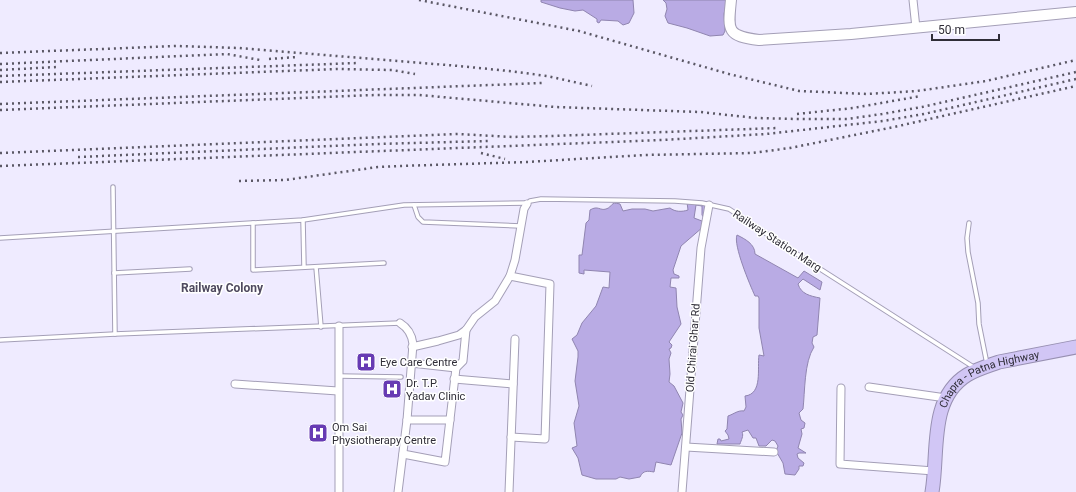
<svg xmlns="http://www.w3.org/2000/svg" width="1076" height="492" font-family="Roboto,sans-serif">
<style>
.water{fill:#b9abe4;stroke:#9085b0}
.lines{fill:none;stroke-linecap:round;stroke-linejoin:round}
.lane-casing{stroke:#a49fb7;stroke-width:5.5}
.street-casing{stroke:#a49fb7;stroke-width:9}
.secondary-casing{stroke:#a49fb7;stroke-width:12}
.highway-casing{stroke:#9890b2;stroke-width:15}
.lane{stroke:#fff;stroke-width:3.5}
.street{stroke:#fff;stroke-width:7}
.secondary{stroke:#fff;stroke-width:10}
.highway{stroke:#d1c6f5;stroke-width:13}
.rail{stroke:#5b5865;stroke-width:2.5;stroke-dasharray:2 4;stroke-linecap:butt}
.labels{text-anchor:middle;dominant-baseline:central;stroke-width:3;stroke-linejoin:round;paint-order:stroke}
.street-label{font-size:11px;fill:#2f2d37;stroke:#fff}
.poi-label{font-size:11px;fill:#2f2d37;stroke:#fff;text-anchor:start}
.neighbourhood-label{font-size:12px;font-weight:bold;fill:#4f4a5f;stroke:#fff}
</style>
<rect width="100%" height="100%" fill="#efebff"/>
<!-- water -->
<g class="water">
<path d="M541,0h92l1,13 -5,10 -6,2 -5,-4 -17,-1 -2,3 -2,-1v-3l-14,-9 -8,1 -15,-3 -19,-6z"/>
<path d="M663,0h64l-3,14 1,17 -2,4 -13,1 -23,-8 -19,-5 -3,-7 2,-7 -1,-6z"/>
<path d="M687,202h5l13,3 -1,13 -2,-3v-9l-6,-1 -2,13 8,3 1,6 -22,19 -8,24 1,4 5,2v2h-8l-1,9 6,1 1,19 4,17 -12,18 3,3 -1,3 -2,1 2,4 -2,6 1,15 -1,8 5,4 9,17 -2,9 2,3 -2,4 1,14 -11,32 -15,-3 -2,10c-6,-1 -11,-2 -14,5l-11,2 -9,-2 -4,2h-20l-14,-4 -4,-17 -6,-10 5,-2 -3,-23 5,-17 -4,-25 3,-24v-6l-6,-12 5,-4 5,-12 14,-17 7,-19 6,1 1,-16 -26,-2v4l-5,-1v-18h3l4,-32 3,-3 1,-10c8,-5 10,1 16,-1 7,-2 4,-8 14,-5l3,7 9,-2h13l8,2 17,-3c5,4 12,4 18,2z"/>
<path d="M737,235c8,4 18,9 18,19l43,24 6,-7 18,11 -2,8 -17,-11 -5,5c3,10 12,12 22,14l-3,37 -4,2 -1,6 2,4c-10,15 -9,45 -11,62l-4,4 2,7 4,3 -1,5 -3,1 1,5 -4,14 8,5h-7l-2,1 1,4 6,5 -1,3h-4v3l-4,6 -10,-1 -2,-11 -7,-12 2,-5 -3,-5 -3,-1 -6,6h-7l-3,-8h-3l-5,-8 -6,2c2,4 -1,8 -2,12h-23l1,-5h2l1,2 8,-2 -1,-4 -3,-4 2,-2 1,-13c6,-2 10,-6 16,-5l2,-4 -1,-11c18,-2 12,-28 14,-41l5,1 -5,-28v-30l-1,-2h-3c-5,-11 -22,-51 -18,-61z"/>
</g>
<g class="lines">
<!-- lane casing -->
<g class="lane-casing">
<g id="lane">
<path d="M113,187l2,147"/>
<path d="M527,204l3,-3 11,-2 134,2 27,2 27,6 74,49 172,110"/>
<path d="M414,205l4,12 5,5 98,4"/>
<path d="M303,220l1,47"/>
<path d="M253,223v47l131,-7"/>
<path d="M969,223l-2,15 1,14 10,51 1,21 8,40"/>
<path d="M0,238l303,-18 101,-15 123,-2"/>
<path d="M316,267l5,60"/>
<path d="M114,273l76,-4"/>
<path d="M0,340l115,-6 285,-11"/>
<path d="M339,376l62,1"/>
</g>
</g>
<!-- street casing -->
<g class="street-casing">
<g id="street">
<path d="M913,0l3,28"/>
<path d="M510,276l40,8 -5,155 -34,-2"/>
<path d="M339,326v166"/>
<path d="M412,347l26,-6 21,-6 7,-5 9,-13 20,-16 15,-25 5,-16 9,-51 3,-5"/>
<path d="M411,363l45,5"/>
<path d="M454,379l59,5"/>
<path d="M235,384l103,7"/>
<path d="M869,387l77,11"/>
<path d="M841,388l-1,76 94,7"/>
<path d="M407,420h43"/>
<path d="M686,447l88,5"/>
<path d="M403,454l42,8 11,-94 7,-7 3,-31"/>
<path d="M398,492l9,-72 6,-76c-1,-9 -5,-16 -13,-21"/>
<path d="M509,492l6,-153"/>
<path d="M682,492l19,-244 8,-43"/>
</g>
</g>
<!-- secondary casing -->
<g class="secondary-casing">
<path id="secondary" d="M731,0c-3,30 -5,36 28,40l92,-6 225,-22"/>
</g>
<!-- highway casing -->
<g class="highway-casing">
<g id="highway">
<path id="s1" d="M932,492c7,-38 -4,-93 35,-117 10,-6 21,-9 32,-13l77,-15"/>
</g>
</g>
<!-- lane -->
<use href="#lane" class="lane"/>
<!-- street -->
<use href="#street" class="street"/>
<!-- secondary -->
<use href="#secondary" class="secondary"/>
<!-- highway -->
<use href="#highway" class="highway"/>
<!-- rail -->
<g class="rail">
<path d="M419,0l160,31 150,43 70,17 68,3 50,-3 69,-10 90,-21"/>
<path d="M0,53l177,-7 62,2 220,18 50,5 38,5 45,10"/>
<path d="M269,59l28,-2"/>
<path d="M0,64l227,-10 33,6"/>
<path d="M0,70l57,-3"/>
<path d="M0,76l358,-13"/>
<path d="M0,82l337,-13 55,1 23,4"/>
<path d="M0,104l542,-21"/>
<path d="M0,110l375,-15h44l136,12 145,5 56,6 40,1h51l35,-5 40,-7 154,-35"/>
<path d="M797,114l56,-6 68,-12"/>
<path d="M0,153l458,-19 54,3 39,-1 227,-8"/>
<path d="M481,153l24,6"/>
<path d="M78,157l299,-13 111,-3"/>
<path d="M0,166l662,-26 104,-6 117,-13 41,-7 152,-35"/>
<path d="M239,181l46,-1 93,-13 22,-1 127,-4 118,-7 107,-2 38,-5 104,-21 182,-41"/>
</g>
</g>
<!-- icons -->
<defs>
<g id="hospital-square" transform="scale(1)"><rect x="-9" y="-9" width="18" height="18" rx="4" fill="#673bb3" stroke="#fff"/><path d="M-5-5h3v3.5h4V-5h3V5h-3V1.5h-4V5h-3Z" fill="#fff"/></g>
</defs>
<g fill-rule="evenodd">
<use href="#hospital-square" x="366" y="362"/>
<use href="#hospital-square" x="392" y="389"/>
<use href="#hospital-square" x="318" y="433"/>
</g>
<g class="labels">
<!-- street labels -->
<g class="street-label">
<text transform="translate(777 241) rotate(33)">Railway Station Marg</text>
<text transform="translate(693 348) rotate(-86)">Old Chirai Ghar Rd</text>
<text stroke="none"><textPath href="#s1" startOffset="144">Chapra - Patna Highway</textPath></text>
</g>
<!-- poi labels -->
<g class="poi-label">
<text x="380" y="362">Eye Care Centre</text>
<text x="406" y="383">Dr. T.P.<tspan x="406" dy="13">Yadav Clinic</tspan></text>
<text x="332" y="427">Om Sai<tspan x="332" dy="13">Physiotherapy Centre</tspan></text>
</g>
<!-- neighbourhood labels -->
<g class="neighbourhood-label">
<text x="222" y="288">Railway Colony</text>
</g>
</g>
<!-- scale -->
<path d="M932 34v6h67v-6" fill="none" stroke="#2f2d37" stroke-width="2"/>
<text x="938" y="34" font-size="12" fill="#2f2d37" stroke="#ffffff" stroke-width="3" paint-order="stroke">50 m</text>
</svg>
